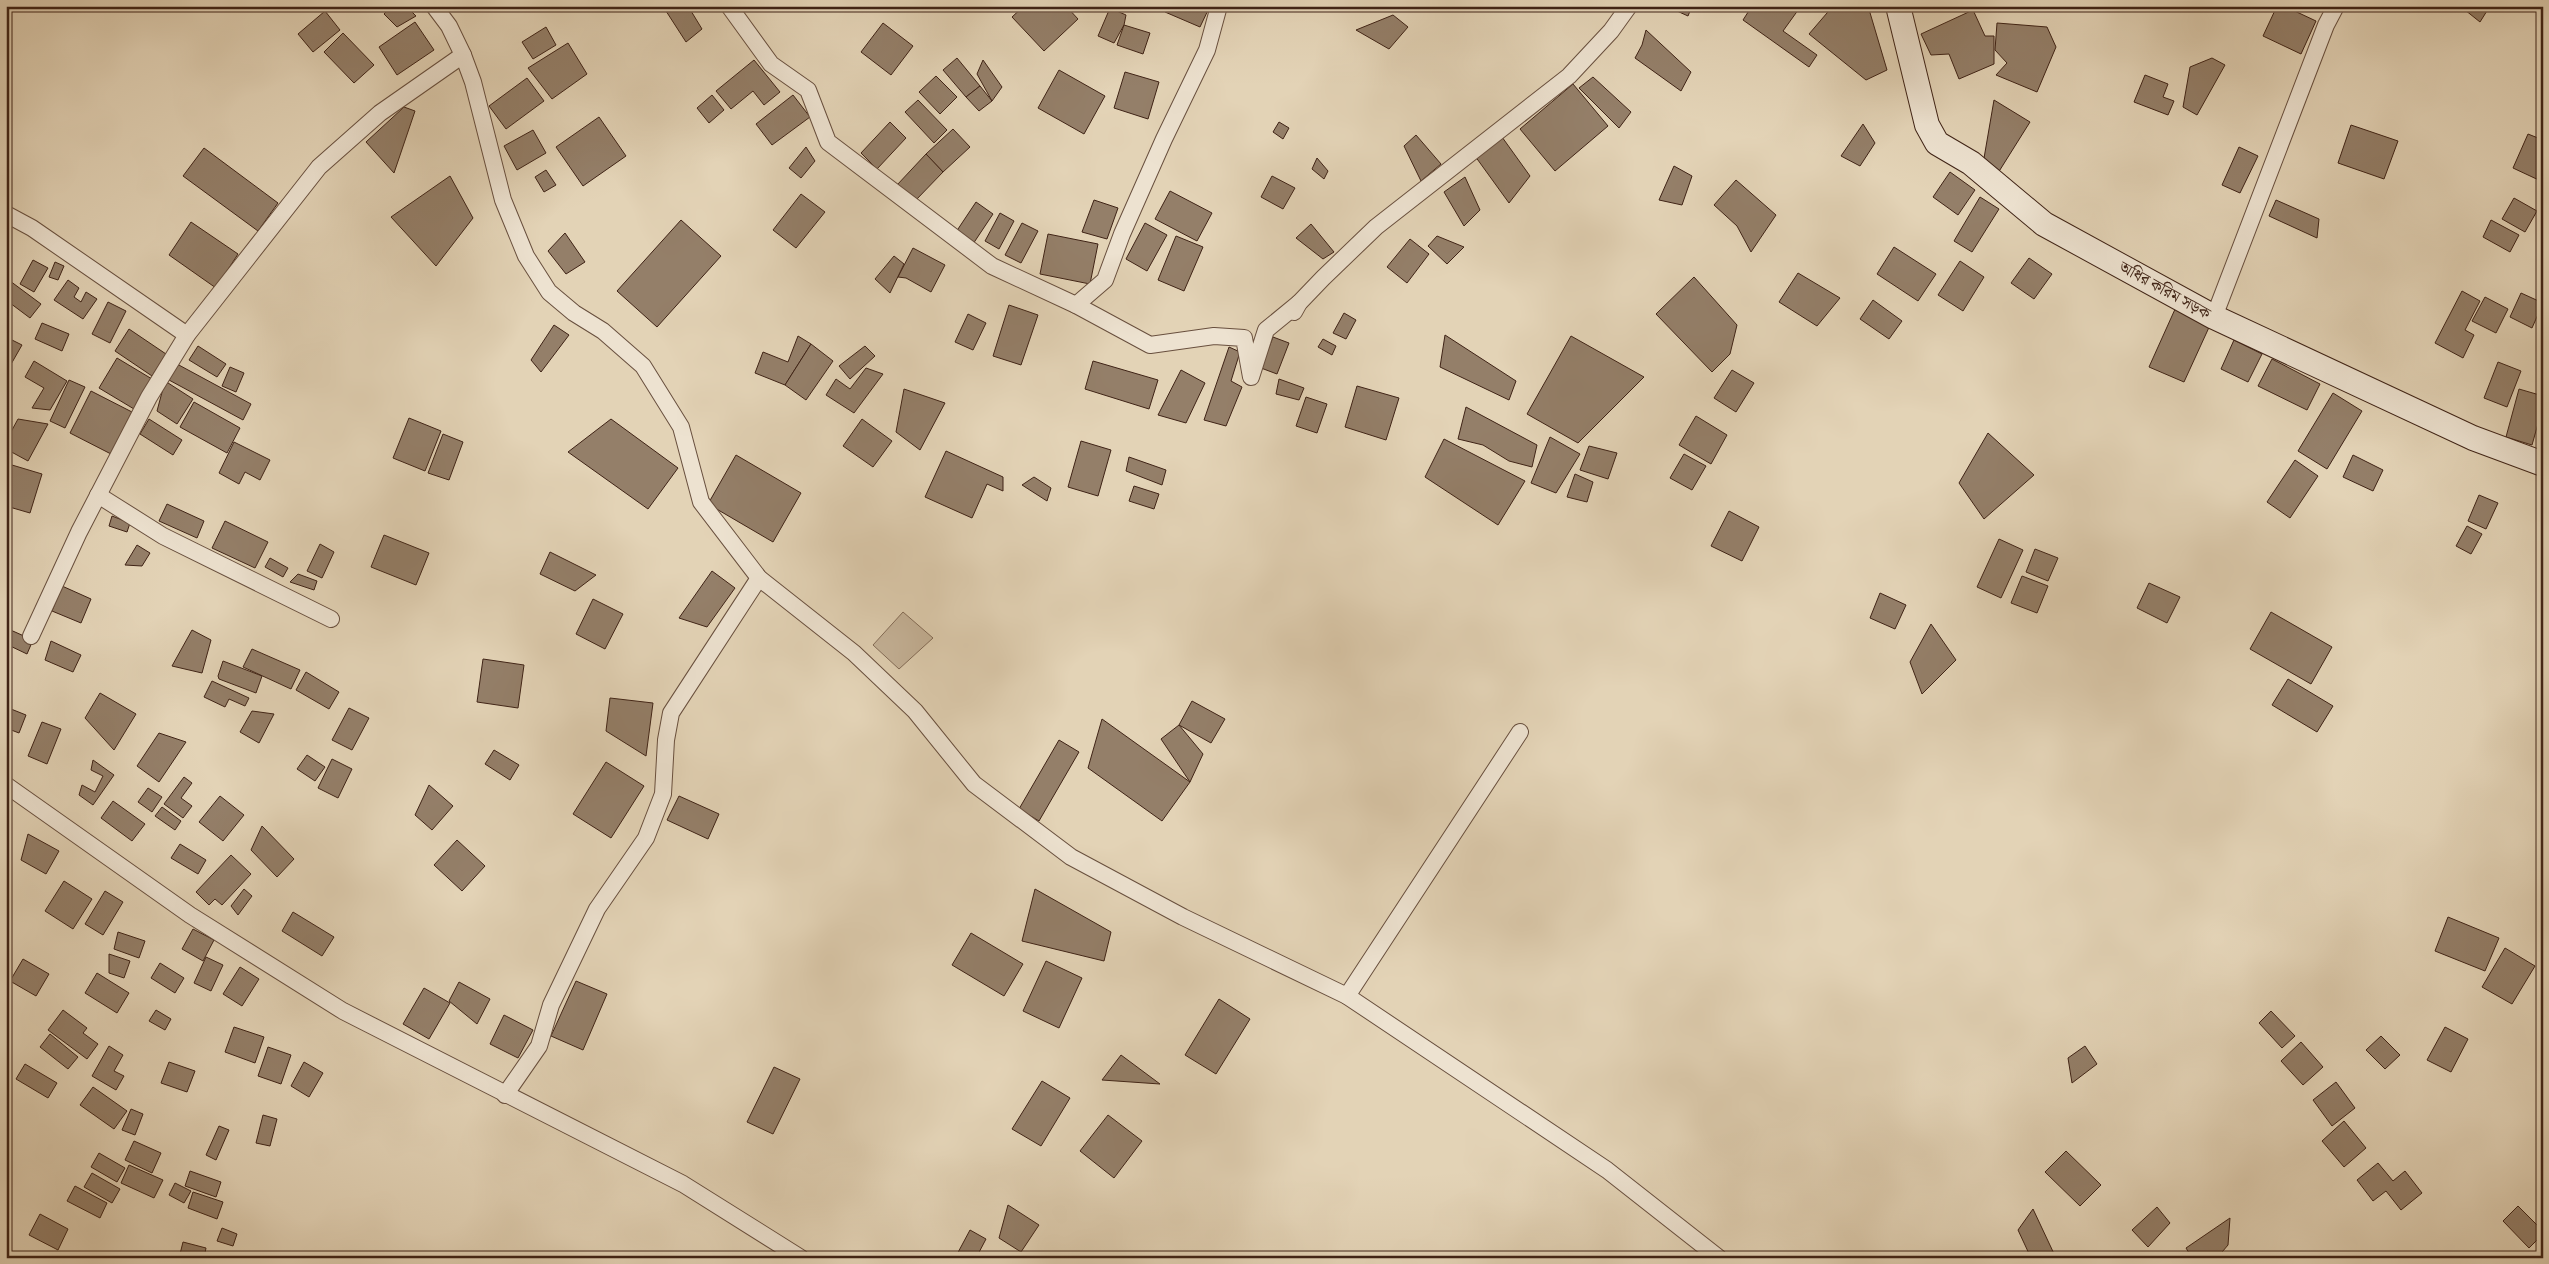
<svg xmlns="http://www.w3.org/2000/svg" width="2549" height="1264" font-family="'IM FELL French Canon','Noto Serif Bengali',serif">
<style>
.green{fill:#c7b59b;stroke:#836c58}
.building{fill:#947f69;stroke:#3f2316}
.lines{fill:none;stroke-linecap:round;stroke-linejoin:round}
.minor-casing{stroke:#684f3e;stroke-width:18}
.secondary-casing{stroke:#3f2316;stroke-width:26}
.minor{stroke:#ede2d0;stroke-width:16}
.secondary{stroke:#ede2d0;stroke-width:24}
.labels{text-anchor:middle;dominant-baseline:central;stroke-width:4;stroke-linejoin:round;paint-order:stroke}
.street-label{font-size:16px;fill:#3f2316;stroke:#ede2d0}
</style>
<rect width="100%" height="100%" fill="#e3d3b6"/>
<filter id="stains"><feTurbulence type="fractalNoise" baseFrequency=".004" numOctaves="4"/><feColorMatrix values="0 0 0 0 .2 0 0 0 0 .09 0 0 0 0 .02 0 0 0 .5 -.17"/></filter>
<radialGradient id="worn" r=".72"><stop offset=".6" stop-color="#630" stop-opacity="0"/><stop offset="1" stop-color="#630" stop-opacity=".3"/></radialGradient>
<!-- green -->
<path class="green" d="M903,612l30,26 -34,31 -26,-24z"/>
<!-- building -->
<g class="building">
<path d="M391,6h15l10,10 -19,11 -13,-13z"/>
<path d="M675,6h13l14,23 -16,13 -20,-31z"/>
<path d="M1024,6h42l12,13 -34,32 -32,-34z"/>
<path d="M1168,6h42l-10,21 -35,-15z"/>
<path d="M1666,6h26l-4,10z"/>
<path d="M1752,6h49l-18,25 34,24 -8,12 -66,-47z"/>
<path d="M1833,6h35l19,64 -21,10 -57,-46z"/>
<path d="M2277,6h7l32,15 -15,33 -38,-18z"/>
<path d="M2460,6h30l-10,16z"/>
<path d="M1110,8l16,7 -2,10 -10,18 -16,-7z"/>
<path d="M1973,10l12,26h9v28l-35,15 -10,-25 -18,1 -10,-21z"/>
<path d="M325,11l15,19 -27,22 -15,-18z"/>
<path d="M1393,15l15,12 -19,22 -33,-19z"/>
<path d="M415,22l19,28 -37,25 -18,-28z"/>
<path d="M883,23l30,23 -22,29 -30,-23z"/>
<path d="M1997,23l50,4 9,20 -19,45 -41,-17 11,-12 -12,-13z"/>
<path d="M1124,25l26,8 -7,21 -26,-9z"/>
<path d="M546,27l10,18 -23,14 -11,-17z"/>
<path d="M1646,30l45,42 -10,19 -46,-33 7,-13z"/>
<path d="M343,33l31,32 -20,18 -30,-31z"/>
<path d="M568,43l19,31 -35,25 -24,-31z"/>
<path d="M957,58l23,28 -14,11 -23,-27z"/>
<path d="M2212,58l13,7 -28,50 -14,-8 7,-40z"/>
<path d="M754,60l26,32 -16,13 -11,-14 -22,18 -15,-18z"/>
<path d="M983,60l19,27 -10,14 -15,-27z"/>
<path d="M1059,70l46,26 -21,38 -46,-26z"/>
<path d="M1125,72l34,10 -11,37 -34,-11z"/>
<path d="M2145,75l23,9 -5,13 11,4 -6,14 -34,-13z"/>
<path d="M936,76l21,21 -17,17 -21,-22z"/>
<path d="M1593,77l38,35 -12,16 -40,-40z"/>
<path d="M527,78l17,23 -38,28 -17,-23z"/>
<path d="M1573,84l35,42 -53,45 -35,-42z"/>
<path d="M980,86l12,15 -13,10 -13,-14z"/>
<path d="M712,95l12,15 -15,13 -12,-15z"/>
<path d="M793,95l17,22 -38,28 -16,-21z"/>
<path d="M918,100l29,30 -13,13 -29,-31z"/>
<path d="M1994,100l36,22 -32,51 -15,-9z"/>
<path d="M404,107l11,4 -21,62 -28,-31z"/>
<path d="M599,117l27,39 -43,30 -27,-39z"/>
<path d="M890,122l16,16 -29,31 -16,-16z"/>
<path d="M1279,122l10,6 -6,11 -10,-7z"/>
<path d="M1863,124l12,19 -15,23 -19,-10z"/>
<path d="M2351,125l47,16 -14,38 -46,-16z"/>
<path d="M953,129l17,18 -27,25 -17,-18z"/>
<path d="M533,130l13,23 -29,17 -13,-24z"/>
<path d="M2528,134l15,6v42l-30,-14z"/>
<path d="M1416,135l25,29 -20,17 -17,-35z"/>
<path d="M1502,137l28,39 -21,27 -34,-47z"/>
<path d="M806,147l9,14 -14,17 -12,-10z"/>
<path d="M2239,147l19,9 -18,37 -18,-8z"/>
<path d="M204,148l74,55 -20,28 -75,-55z"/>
<path d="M926,154l17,18 -28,29 -18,-16z"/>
<path d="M1317,158l11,13 -4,8 -12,-10z"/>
<path d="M1674,166l18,10 -10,29 -23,-5z"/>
<path d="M546,170l10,15 -12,7 -9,-15z"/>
<path d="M1950,172l25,18 -17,25 -25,-18z"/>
<path d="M450,176l23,42 -37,48 -45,-49z"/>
<path d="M1272,176l23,12 -12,21 -22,-12z"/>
<path d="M1465,177l15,33 -16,16 -20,-34z"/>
<path d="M1736,180l40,35 -25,37 -14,-26 -23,-21z"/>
<path d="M1170,191l42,22 -15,28 -42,-22z"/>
<path d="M801,194l24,18 -29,36 -23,-18z"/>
<path d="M1980,197l19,12 -27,43 -18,-11z"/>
<path d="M2514,198l23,13 -12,21 -23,-13z"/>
<path d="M1094,200l24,8 -11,31 -25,-7z"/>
<path d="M2276,200l43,19 -2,19 -48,-22z"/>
<path d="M976,202l17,12 -22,33 -17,-12z"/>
<path d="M1000,213l14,8 -15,28 -14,-8z"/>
<path d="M681,220l40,36 -64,71 -40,-36z"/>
<path d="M2491,220l28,15 -9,17 -27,-15z"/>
<path d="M191,222l47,32 -22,34 -47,-33z"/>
<path d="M1022,223l16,8 -17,32 -16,-8z"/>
<path d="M1145,223l22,12 -20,36 -21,-12z"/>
<path d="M1311,224l23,28 -11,7 -27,-21z"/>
<path d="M565,233l20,29 -19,12 -18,-23z"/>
<path d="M1048,234l50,10 -8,40 -50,-10z"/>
<path d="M1176,236l27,11 -19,44 -26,-11z"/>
<path d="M1437,236l27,11 -17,17 -19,-18z"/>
<path d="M1410,239l19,15 -22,29 -20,-16z"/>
<path d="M1894,247l42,27 -18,27 -41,-27z"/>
<path d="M913,248l32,17 -14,27 -25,-14 -8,-1z"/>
<path d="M894,256l10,8 -14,29 -15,-14z"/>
<path d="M2029,258l23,16 -18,25 -23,-16z"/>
<path d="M33,260l15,8 -14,24 -14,-8z"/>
<path d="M1960,261l24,16 -21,34 -25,-16z"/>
<path d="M55,262l9,4 -6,14 -9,-3z"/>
<path d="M1798,273l42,25 -23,28 -38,-24z"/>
<path d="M1694,277l43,48 -7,29 -18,18 -56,-58z"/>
<path d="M6,278l35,26 -11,14 -24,-18z"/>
<path d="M68,280l11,8 -5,9 7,5 5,-10 11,7 -14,20 -29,-19z"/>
<path d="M2462,291l18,10 -15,29 9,5 -11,23 -28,-15z"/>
<path d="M2521,293l22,10 -11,25 -22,-11z"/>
<path d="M2485,297l23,12 -12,24 -24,-12z"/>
<path d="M1873,300l29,21 -13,18 -29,-20z"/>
<path d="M108,302l18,9 -16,32 -18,-9z"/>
<path d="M1009,305l29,10 -17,50 -28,-9z"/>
<path d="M2176,307l35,16 -27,59 -35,-15z"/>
<path d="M1344,313l12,7 -10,19 -13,-6z"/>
<path d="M968,314l18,9 -13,27 -18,-8z"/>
<path d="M42,323l27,11 -7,17 -27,-12z"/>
<path d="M554,325l15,10 -28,37 -10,-12z"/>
<path d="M129,329l37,25 -14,22 -37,-25z"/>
<path d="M1445,335l71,46 -7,19 -69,-33z"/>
<path d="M798,336l13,8 -26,41 -30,-12 8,-21 25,10z"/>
<path d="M1571,336l73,41 -66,66 -51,-29z"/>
<path d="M6,337l16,8 -16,28z"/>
<path d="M1273,337l16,6 -12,31 -16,-6z"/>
<path d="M1323,339l13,7 -4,9 -14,-8z"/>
<path d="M2234,340l28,14 -14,28 -27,-13z"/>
<path d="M811,344l22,17 -27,39 -21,-15z"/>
<path d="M198,346l28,18 -9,13 -28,-17z"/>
<path d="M865,346l10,10 -25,23 -11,-13z"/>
<path d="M1229,347l11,5 -9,29 11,6 -16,39 -22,-6z"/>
<path d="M117,358l35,21 -18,30 -35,-21z"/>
<path d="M2272,359l48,25 -13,26 -49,-24z"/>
<path d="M34,361l33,20 -17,29 -18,-2 12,-20 -19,-11z"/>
<path d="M1093,361l65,19 -9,29 -64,-20z"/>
<path d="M2498,362l23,9 -14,36 -23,-9z"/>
<path d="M177,364l74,40 -8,16 -74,-40z"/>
<path d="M230,367l14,6 -8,19 -14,-6z"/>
<path d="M866,368l17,6 -29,39 -28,-18 10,-16 14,10z"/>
<path d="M1181,370l24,13 -19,40 -28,-8z"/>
<path d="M1732,370l22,13 -18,29 -22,-14z"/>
<path d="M1279,379l25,9 -5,12 -23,-6z"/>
<path d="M69,380l16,7 -20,41 -15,-7z"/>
<path d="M165,381l28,18 -16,25 -20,-13z"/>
<path d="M1357,386l42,12 -13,42 -41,-13z"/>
<path d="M904,389l41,14 -25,47 -24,-18z"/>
<path d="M2519,389l24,7v10l-11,39 -26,-8z"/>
<path d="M91,391l41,21 -21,42 -41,-21z"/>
<path d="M2333,393l29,18 -35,58 -29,-18z"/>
<path d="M1306,397l21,7 -10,29 -21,-7z"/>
<path d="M194,402l46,26 -13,25 -47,-26z"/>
<path d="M1466,407l71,38 -5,22 -23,-6 -26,-16 -25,-6z"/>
<path d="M1696,416l31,19 -16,29 -32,-19z"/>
<path d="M409,418l32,13 -16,40 -32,-13z"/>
<path d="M18,419l30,5 -20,37 -22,-12v-8z"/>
<path d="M149,419l33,21 -9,15 -33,-21z"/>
<path d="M611,419l67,49 -30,41 -80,-57z"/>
<path d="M862,419l30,22 -19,26 -30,-21z"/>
<path d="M1988,433l46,42 -50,44 -25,-36z"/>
<path d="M443,434l20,8 -14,38 -21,-7z"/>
<path d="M1550,437l30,17 -24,39 -25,-10z"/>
<path d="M1444,439l81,42 -27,44 -73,-48z"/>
<path d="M1081,441l30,9 -13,46 -30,-9z"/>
<path d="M234,442l36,18 -10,20 -15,-8 -6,12 -20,-11z"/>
<path d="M1589,446l28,7 -9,26 -28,-9z"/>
<path d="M946,451l57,26v14l-16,-7 -15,34 -47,-21z"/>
<path d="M1684,454l22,12 -14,24 -22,-12z"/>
<path d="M736,455l65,38 -28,49 -65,-38z"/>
<path d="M2353,455l30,15 -10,21 -30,-14z"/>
<path d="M1129,457l37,13 -4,15 -36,-14z"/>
<path d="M2295,460l23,16 -28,42 -23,-16z"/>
<path d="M12,465l30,9 -12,39 -24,-7v-24z"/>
<path d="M1575,474l18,8 -6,20 -20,-5z"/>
<path d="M1034,477l17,11 -4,13 -25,-16z"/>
<path d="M1134,486l25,8 -5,15 -25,-8z"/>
<path d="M2479,495l19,8 -12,26 -18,-8z"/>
<path d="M167,504l37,17 -7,17 -38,-17z"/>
<path d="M1729,511l30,16 -17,34 -31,-15z"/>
<path d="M112,516l18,7 -3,9 -18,-6z"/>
<path d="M225,521l43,21 -13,26 -43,-20z"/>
<path d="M2467,526l15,8 -11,20 -15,-8z"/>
<path d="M384,535l45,18 -13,32 -45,-18z"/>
<path d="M1999,539l24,11 -22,48 -24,-11z"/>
<path d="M320,544l14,8 -12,26 -15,-7z"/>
<path d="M137,545l13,8 -8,13 -17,-1z"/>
<path d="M2035,549l23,9 -10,23 -22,-9z"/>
<path d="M550,552l46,23 -21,16 -35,-17z"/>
<path d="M270,558l18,10 -5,9 -18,-10z"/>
<path d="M712,571l23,17 -28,39 -28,-9z"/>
<path d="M298,574l19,7 -3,9 -24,-8z"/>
<path d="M2022,576l26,10 -11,27 -26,-10z"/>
<path d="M2149,583l31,14 -13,26 -30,-15z"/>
<path d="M62,586l29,13 -10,24 -29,-12z"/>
<path d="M1880,593l26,12 -11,24 -25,-11z"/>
<path d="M593,599l30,15 -18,35 -29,-15z"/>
<path d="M2271,612l61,35 -21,37 -61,-35z"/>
<path d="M1931,624l25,36 -34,34 -12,-32z"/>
<path d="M6,628l27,12 -6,14 -21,-10z"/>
<path d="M192,630l19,10 -9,33 -30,-7z"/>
<path d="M51,641l30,14 -8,17 -28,-12z"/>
<path d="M252,649l48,21 -9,19 -48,-22z"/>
<path d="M483,659l41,6 -6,43 -41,-6z"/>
<path d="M223,661l39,15 -6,17 -37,-14 -1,-3z"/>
<path d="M306,672l33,20 -10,17 -33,-19z"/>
<path d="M2288,679l45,27 -16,26 -45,-27z"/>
<path d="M212,681l37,17 -4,8 -16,-7 -4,8 -21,-10z"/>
<path d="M100,693l36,21 -22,36 -29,-32z"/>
<path d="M610,698l43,5 -7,53 -40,-25z"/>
<path d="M1192,701l33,18 -14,24 -32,-18z"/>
<path d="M6,707l20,8 -7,18 -13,-5z"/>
<path d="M349,708l20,10 -17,32 -20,-10z"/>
<path d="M252,711l22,3 -15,29 -19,-11z"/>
<path d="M1102,719l88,63 -28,39 -74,-53z"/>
<path d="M42,722l19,7 -14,35 -19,-8z"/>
<path d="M1179,725l24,29 -13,28 -29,-43z"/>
<path d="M159,733l27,9 -27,40 -22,-16z"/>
<path d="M1059,740l20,12 -40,69 -20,-12z"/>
<path d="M494,750l25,15 -9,15 -25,-16z"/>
<path d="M307,755l18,12 -10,14 -18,-12z"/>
<path d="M332,759l20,10 -14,29 -20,-10z"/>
<path d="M93,760l21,15 -21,30 -14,-10 3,-10 13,7 8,-16 -12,-6z"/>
<path d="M606,762l38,24 -33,52 -38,-24z"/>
<path d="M184,777l8,6 -11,15 11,8 -9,12 -19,-14z"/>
<path d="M429,785l24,21 -21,24 -17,-15z"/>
<path d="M148,788l14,9 -10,15 -14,-10z"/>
<path d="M220,796l24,19 -21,26 -24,-19z"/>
<path d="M679,796l40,18 -11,25 -41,-19z"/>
<path d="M113,801l32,23 -13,17 -31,-23z"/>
<path d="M162,807l19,14 -6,9 -20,-14z"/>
<path d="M262,826l32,33 -17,18 -26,-27z"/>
<path d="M28,834l31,17 -13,23 -25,-14z"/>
<path d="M457,840l28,26 -23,25 -28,-26z"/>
<path d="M180,844l26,16 -8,14 -27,-16z"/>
<path d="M231,855l20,19 -29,31 -7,-6 -6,6 -13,-13z"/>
<path d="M64,881l28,18 -19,30 -28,-18z"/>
<path d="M244,889l8,7 -14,19 -7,-9z"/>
<path d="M1035,889l76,43 -7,29 -82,-20z"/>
<path d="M105,891l18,11 -20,33 -18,-11z"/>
<path d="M293,912l41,25 -12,19 -40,-25z"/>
<path d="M2448,917l51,21 -14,33 -50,-20z"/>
<path d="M193,929l21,11 -11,21 -21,-12z"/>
<path d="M118,932l27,9 -6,17 -25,-9z"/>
<path d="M971,933l52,31 -19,32 -52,-31z"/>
<path d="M2505,948l30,18 -23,38 -30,-17z"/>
<path d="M109,954l21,7 -6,17 -15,-5z"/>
<path d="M206,957l17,8 -12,26 -17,-8z"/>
<path d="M23,959l26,15 -13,22 -26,-15z"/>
<path d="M1046,961l36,17 -23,50 -36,-17z"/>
<path d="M160,963l24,15 -9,15 -24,-15z"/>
<path d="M240,967l19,12 -17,27 -19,-12z"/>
<path d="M97,973l32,20 -12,20 -32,-20z"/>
<path d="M576,981l31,13 -24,56 -32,-14z"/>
<path d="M459,982l31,17 -13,25 -28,-23z"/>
<path d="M424,988l26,15 -21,36 -26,-15z"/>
<path d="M1219,999l31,20 -34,55 -31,-19z"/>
<path d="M63,1010l24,18 -4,5 15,11 -11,15 -39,-29z"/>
<path d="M156,1010l15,9 -6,11 -16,-9z"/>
<path d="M2271,1011l24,25 -13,12 -23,-25z"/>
<path d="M504,1015l29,15 -15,28 -28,-14z"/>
<path d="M234,1027l30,10 -9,26 -30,-11z"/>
<path d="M2445,1027l23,12 -17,33 -24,-12z"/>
<path d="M50,1034l28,23 -10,12 -28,-22z"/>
<path d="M2381,1036l19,19 -15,14 -19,-19z"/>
<path d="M2301,1042l22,25 -20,18 -22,-24z"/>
<path d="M109,1046l14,9 -9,16 10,5 -8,14 -24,-14z"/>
<path d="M2085,1046l12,18 -25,19 -4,-25z"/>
<path d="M268,1047l23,8 -10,29 -23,-8z"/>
<path d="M1121,1055l39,29 -58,-4z"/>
<path d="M169,1062l26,9 -8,21 -26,-9z"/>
<path d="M304,1062l19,11 -14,24 -18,-11z"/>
<path d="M25,1064l32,19 -9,15 -32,-19z"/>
<path d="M774,1067l26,12 -27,55 -26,-12z"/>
<path d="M1042,1081l28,17 -29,48 -29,-17z"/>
<path d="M2336,1082l19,26 -23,18 -19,-26z"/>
<path d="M93,1087l34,24 -13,18 -34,-24z"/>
<path d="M131,1109l12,5 -8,21 -13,-5z"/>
<path d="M263,1115l14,4 -7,27 -14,-3z"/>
<path d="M1108,1115l34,26 -28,37 -34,-27z"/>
<path d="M2344,1121l22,27 -22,19 -22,-26z"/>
<path d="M219,1126l10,4 -13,30 -10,-5z"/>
<path d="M134,1141l27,12 -9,20 -27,-13z"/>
<path d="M2066,1151l35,34 -21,21 -35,-34z"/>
<path d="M99,1153l26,15 -8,14 -26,-15z"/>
<path d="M2378,1163l15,18 12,-10 17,22 -21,17 -15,-19 -13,10 -16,-21z"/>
<path d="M129,1165l34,15 -9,18 -33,-15z"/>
<path d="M190,1171l31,11 -5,15 -31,-11z"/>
<path d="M92,1173l28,16 -8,14 -28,-16z"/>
<path d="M175,1183l16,8 -7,12 -15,-8z"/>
<path d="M75,1186l32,17 -7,15 -33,-17z"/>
<path d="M193,1192l30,10 -6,17 -29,-11z"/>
<path d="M1008,1205l31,20 -18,27 -22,-14z"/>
<path d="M2518,1206l25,25v3l-14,14 -26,-27z"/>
<path d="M2157,1207l13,16 -22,24 -16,-17z"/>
<path d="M2033,1209l23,49h-25l-13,-28z"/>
<path d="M40,1214l28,15 -10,21 -29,-15z"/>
<path d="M2230,1218l-2,27 -11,13h-25l-6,-10z"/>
<path d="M222,1228l15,6 -4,12 -16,-5z"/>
<path d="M970,1230l16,9 -10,19h-21z"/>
<path d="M183,1242l23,6 -2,10h-25z"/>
</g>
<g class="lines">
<!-- minor casing -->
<g class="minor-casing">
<g id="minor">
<path d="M434,6l15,20 14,29 10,27 30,118 23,56 23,36 25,21 29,18 40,35 38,61 20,75 58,76 95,75 61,58 59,73 97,73 112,60 164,79 260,174 112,88"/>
<path d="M729,6l42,58 37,26 20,52 164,124 84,39 74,40 64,-9 30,2 7,39 15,-47 33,-27"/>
<path d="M6,214l26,14 155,107"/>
<path d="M1076,305l29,-25 17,-46 42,-95 43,-89 12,-44"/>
<path d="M1294,312l5,-9 24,-25 53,-51 193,-151 42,-45 18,-25"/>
<path d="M2214,317l112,-292 10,-19"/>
<path d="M98,495l65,41 168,83"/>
<path d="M31,636l48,-104 70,-135 38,-62 132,-168 61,-54 83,-58"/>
<path d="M6,785l184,130 153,96 340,173 118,74"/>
<path d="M1347,996l173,-264"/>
<path d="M505,1095l34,-49 12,-41 46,-96 49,-71 17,-44 3,-54 5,-27 88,-135"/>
</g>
</g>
<!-- secondary casing -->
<g class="secondary-casing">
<path id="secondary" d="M1898,6l29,119 10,18 34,20 73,61 170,93 259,121 70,26"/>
</g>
<!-- minor -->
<use href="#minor" class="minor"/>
<!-- secondary -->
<use href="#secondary" class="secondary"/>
</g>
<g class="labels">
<!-- street labels -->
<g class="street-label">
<text transform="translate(2165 290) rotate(29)">অধির করিম সড়ক</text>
</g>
</g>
<!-- margin -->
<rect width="2549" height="1264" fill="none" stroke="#e3d3b6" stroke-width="25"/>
<rect x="8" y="8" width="2534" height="1249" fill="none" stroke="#3f2316" stroke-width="2.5"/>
<rect x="12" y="12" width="2524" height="1239" fill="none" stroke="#3f2316"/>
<rect width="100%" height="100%" filter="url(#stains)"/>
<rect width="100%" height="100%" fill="url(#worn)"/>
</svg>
